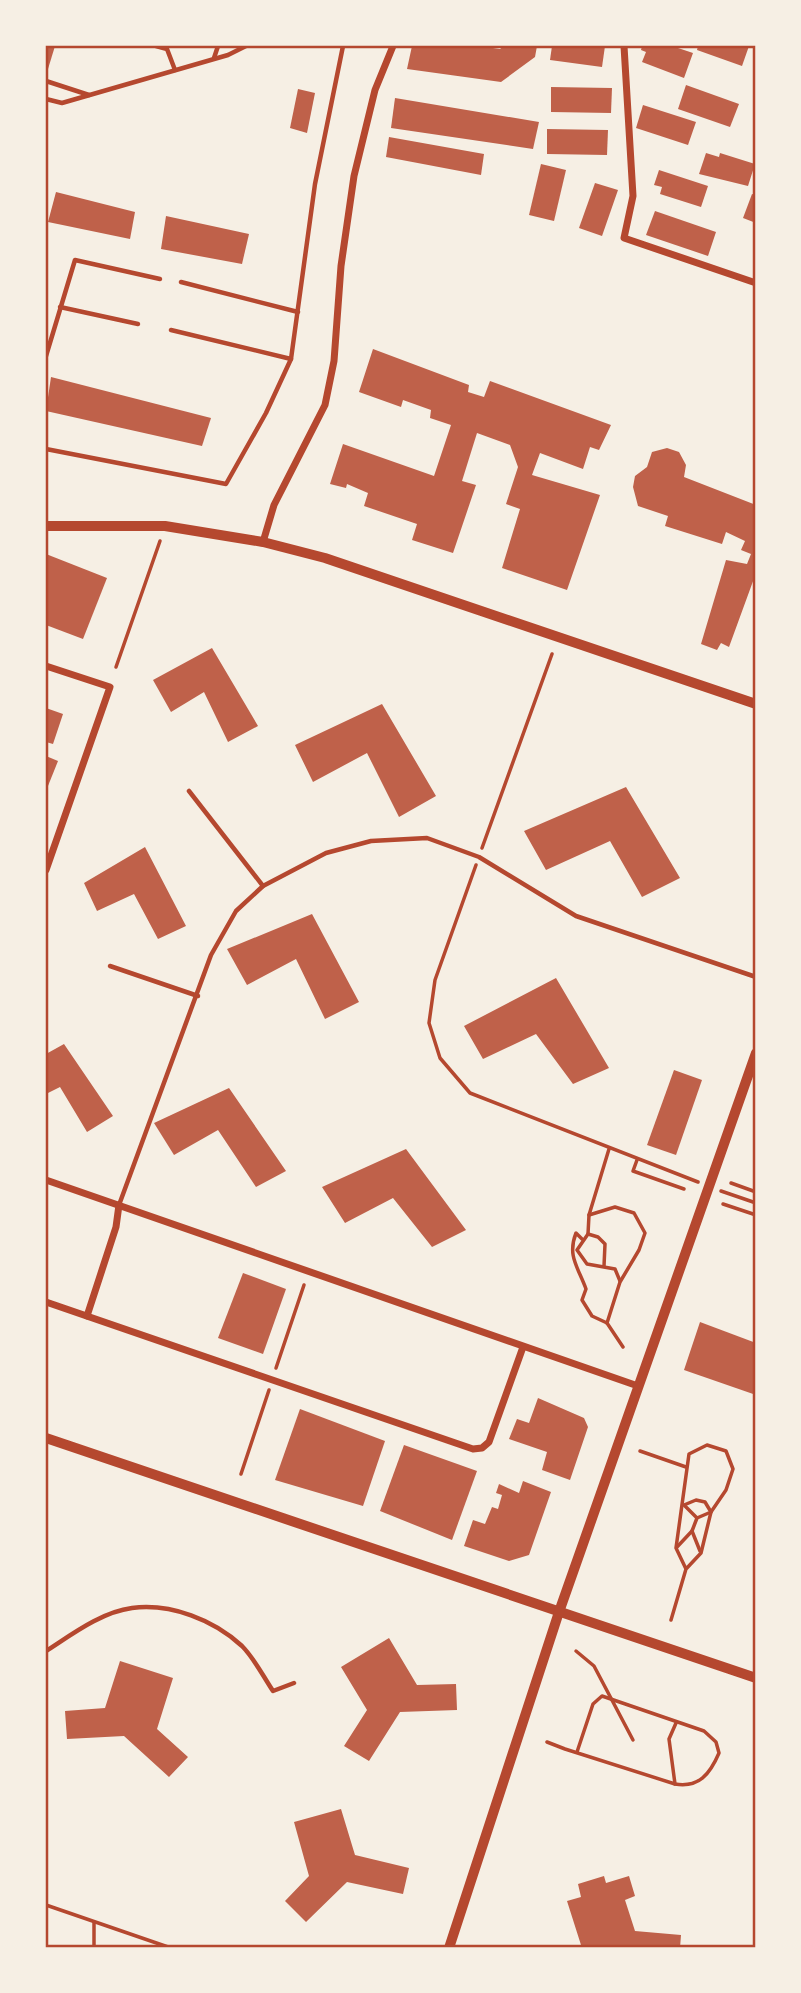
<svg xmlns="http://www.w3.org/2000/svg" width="801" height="1993" font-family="'Asap Condensed',sans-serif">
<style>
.building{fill:#bf614a}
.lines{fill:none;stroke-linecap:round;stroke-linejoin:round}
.path{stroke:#b5482f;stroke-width:3.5}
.service{stroke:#b5482f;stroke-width:4.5}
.minor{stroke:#b5482f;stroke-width:7}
.tertiary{stroke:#b5482f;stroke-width:10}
.neatline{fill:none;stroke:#b5482f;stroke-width:2.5}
</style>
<rect width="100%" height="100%" fill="#f6efe4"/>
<!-- building -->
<g class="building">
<path d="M46,46h9l-7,23 -2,-1z"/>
<path d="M412,46h67l21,3 4,-3h33l-2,11 -34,25 -94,-13z"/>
<path d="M552,46h53l-3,21 -52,-7z"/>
<path d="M642,46h30l21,7 -9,25 -42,-16 4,-10 -5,-2z"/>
<path d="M698,46h51l-7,20 -45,-16z"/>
<path d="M686,85l53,19 -9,23 -52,-18z"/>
<path d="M551,87l61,1 -1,25 -60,-1z"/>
<path d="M298,89l17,4 -8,40 -17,-5z"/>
<path d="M395,98l144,24 -6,27 -142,-21z"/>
<path d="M643,105l53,17 -8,23 -52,-17z"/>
<path d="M547,129l61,1 -1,25 -60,-1z"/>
<path d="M389,137l95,17 -3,21 -95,-18z"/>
<path d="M706,153l13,4 1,-4 35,11 -7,22 -49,-12z"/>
<path d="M541,164l25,6 -12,51 -25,-6z"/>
<path d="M659,170l49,16 -7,21 -41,-13 2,-7 -8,-2z"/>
<path d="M595,183l23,7 -16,46 -23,-8z"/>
<path d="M56,192l79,20 -5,27 -82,-17z"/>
<path d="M752,194l4,1v28l-13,-5z"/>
<path d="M655,211l61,21 -8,24 -62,-21z"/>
<path d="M166,216l83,18 -7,30 -81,-15z"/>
<path d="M373,349l96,36 -1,7 16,5 6,-16 121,44 -12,25 -9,-3 -7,22 -43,-16 -8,22 68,20 -33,95 -65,-22 18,-59 -14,-5 12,-37 -8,-22 -33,-12 -15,48 14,4 -23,68 -41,-13 5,-16 -53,-18 4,-13 -21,-9 -1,4 -16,-4 13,-40 91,32 17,-51 -21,-7 1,-8 -28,-10 -2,7 -42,-15z"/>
<path d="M51,377l160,41 -9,28 -156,-35z"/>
<path d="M667,448l12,4 7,13 -2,12 72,28v68l-27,74 -8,-4 -4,7 -16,-6 25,-84 21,4 4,-10 -10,-4 4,-9 -19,-9 -4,12 -57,-18 3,-10 -30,-10 -5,-19 2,-11 12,-9 5,-15z"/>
<path d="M46,554l61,24 -24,61 -37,-14z"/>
<path d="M212,648l46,78 -30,16 -24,-50 -33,20 -18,-32z"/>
<path d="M382,704l54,92 -37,21 -32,-64 -54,29 -18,-37z"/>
<path d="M46,708l17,6 -10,30 -7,-2z"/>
<path d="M46,756l12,5 -12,30z"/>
<path d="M626,787l54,91 -38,19 -32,-56 -64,29 -22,-39z"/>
<path d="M145,847l41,79 -28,13 -24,-45 -37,17 -13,-28z"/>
<path d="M312,914l47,88 -34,17 -29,-60 -49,26 -20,-36z"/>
<path d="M556,978l53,90 -36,16 -37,-50 -53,25 -19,-33z"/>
<path d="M64,1044l49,72 -26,16 -27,-45 -14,7v-40z"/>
<path d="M674,1070l28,10 -26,75 -29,-10z"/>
<path d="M229,1088l57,83 -30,16 -38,-57 -44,25 -20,-32z"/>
<path d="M406,1149l60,81 -34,17 -39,-49 -48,25 -23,-36z"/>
<path d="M243,1273l43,16 -23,65 -45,-16z"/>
<path d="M700,1322l56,21v52l-72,-25z"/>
<path d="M538,1398l46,20 4,9 -18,53 -28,-10 5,-18 -38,-13 8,-20 12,4z"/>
<path d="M300,1409l85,32 -22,65 -88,-26z"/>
<path d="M404,1445l73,26 -25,69 -72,-29z"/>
<path d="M523,1481l28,11 -22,63 -20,6 -45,-15 9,-26 12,4 7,-17 6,2 4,-14 -6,-2 3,-9 20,9z"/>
<path d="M389,1638l28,47 39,-1 1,26 -57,2 -31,49 -25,-15 23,-36 -26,-43z"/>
<path d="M120,1661l53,17 -16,51 31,28 -19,20 -45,-41 -57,3 -2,-28 40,-3z"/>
<path d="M341,1809l14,46 54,13 -6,26 -56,-12 -41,40 -21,-21 24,-25 -15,-54z"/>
<path d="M604,1876l2,7 23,-7 6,20 -10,4 10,31 46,4 -1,13h-102l3,-3 -14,-44 14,-4 -3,-13z"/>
</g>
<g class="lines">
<!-- path -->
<g class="path">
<path d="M116,667l44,-126"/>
<path d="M482,848l70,-194"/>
<path d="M476,865l-41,115 -6,43 11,35 30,35 228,89"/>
<path d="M609,1149l-20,66 -1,19 -11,16 10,14 28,5 5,12"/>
<path d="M637,1160l-4,11 51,18"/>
<path d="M731,1183l25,9"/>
<path d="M721,1191l35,12"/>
<path d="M723,1204l33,11"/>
<path d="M589,1215l26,-8 19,6 11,20 -6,17 -19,32 -13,41"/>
<path d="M588,1234l10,3 7,7 -1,22"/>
<path d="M582,1239l-6,-6c-9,23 2,34 10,56l-4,11 10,16 15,7 16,24"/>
<path d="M276,1368l28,-83"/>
<path d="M640,1451l46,16"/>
<path d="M241,1474l28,-84"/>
<path d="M697,1518l-13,-13 12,-5 9,2 6,10 -14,6 -5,13 8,20"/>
<path d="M677,1547l15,-16"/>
<path d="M671,1620l15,-51 15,-16 10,-41 15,-22 7,-21 -7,-18 -19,-6 -18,9 -13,94 10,21"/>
<path d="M576,1651l18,15 39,74"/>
<path d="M547,1742l18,7 110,35c24,4 35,-10 44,-31l-3,-11 -12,-11 -102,-35 -9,8 -16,48"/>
<path d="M675,1784l-6,-45 7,-16"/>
<path d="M46,1905l125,43"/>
<path d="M94,1948v-26"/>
</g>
<!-- service -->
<g class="service">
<path d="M156,46l11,3 8,21"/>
<path d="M214,58l4,-12"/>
<path d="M46,81l43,14"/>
<path d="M46,99l16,4 166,-48 18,-9"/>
<path d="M181,282l117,30"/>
<path d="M60,307l78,17"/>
<path d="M171,330l120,29"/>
<path d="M46,356l29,-96 85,19"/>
<path d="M46,449l180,35 40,-71 25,-54 24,-175 28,-138"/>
<path d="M189,791l74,95"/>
<path d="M110,966l88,30"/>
<path d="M119,1205l92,-250 25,-44 27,-25 63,-33 45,-12 56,-3 52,19 97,59 180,61"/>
<path d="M46,1651c25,-16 55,-39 86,-43 39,-5 82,12 110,38 12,12 21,30 31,45l21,-8"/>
</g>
<!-- minor -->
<g class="minor">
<path d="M624,46l9,150 -9,42 132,45"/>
<path d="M263,542l11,-37 51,-100 9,-44 7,-95 13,-90 21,-86 18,-44"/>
<path d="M46,666l64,21 -64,183"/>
<path d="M46,1180l592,206"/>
<path d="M46,1302l427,147 9,-1 7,-6 34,-95"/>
<path d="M87,1316l29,-89 3,-22"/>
</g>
<!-- tertiary -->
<g class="tertiary">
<path d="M46,526h119l98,16 62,16 431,146"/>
<path d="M46,1438l710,240"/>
<path d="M449,1948l110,-336 197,-559"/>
</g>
</g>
<!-- border -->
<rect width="801" height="1993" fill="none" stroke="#f6efe4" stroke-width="94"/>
<rect x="47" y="47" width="707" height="1899" class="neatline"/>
</svg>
